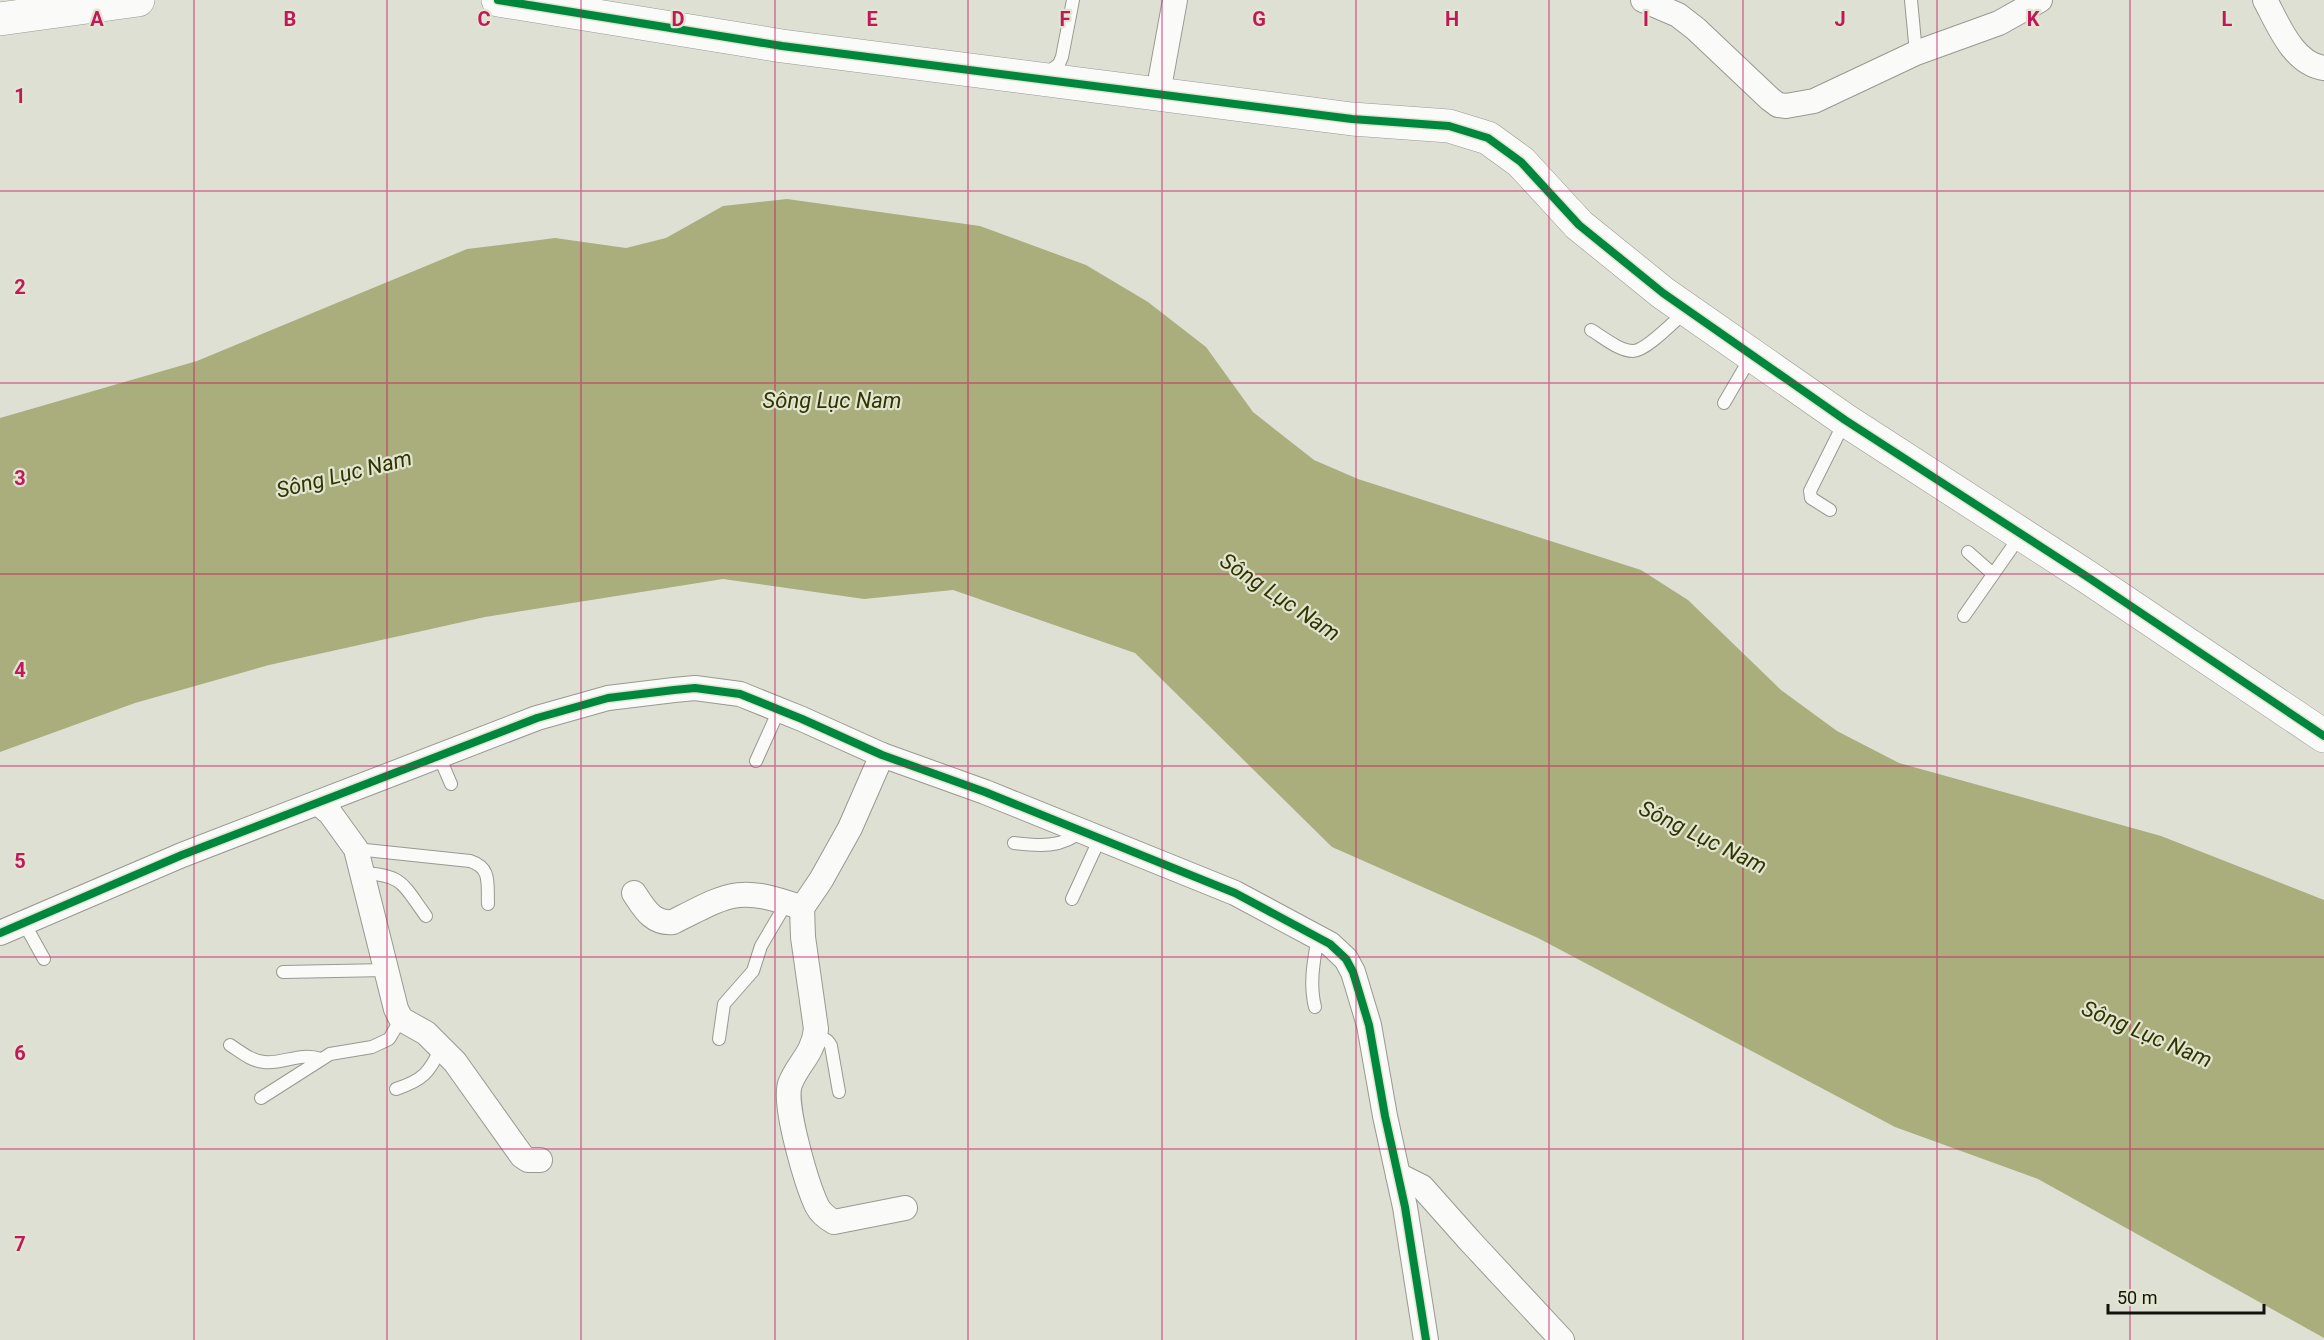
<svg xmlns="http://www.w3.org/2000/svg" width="2324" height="1340" font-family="Roboto,sans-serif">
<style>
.water{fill:#aaae7c}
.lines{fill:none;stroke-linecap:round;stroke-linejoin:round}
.lane-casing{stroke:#989990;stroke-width:14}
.street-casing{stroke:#989990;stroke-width:26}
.secondary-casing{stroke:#989990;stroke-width:34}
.lane{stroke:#fafaf9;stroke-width:12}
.street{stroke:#fafaf9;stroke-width:24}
.secondary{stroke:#fafaf9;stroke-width:33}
.cycleway-casing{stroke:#e2e5cf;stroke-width:11}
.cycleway{stroke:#00873e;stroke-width:8}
.grid{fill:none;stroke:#c2185b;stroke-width:1.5;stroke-opacity:0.55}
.labels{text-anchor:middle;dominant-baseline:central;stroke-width:4.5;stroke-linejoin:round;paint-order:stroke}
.water-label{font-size:22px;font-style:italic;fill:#313400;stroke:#e2e5cf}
.grid-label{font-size:20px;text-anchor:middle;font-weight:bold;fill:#c2185b;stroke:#e2e5cf;stroke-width:4.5;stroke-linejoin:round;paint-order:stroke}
</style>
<rect width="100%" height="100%" fill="#dee0d4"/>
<!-- water -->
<path class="water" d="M787,199l193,27 106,39 62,37 58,45 47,65 61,48 44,19 283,91 47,30 93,90 56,41 62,32 262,73 163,64v438l-286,-159 -143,-52 -357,-189 -206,-91 -197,-194 -182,-63 -89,9 -141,-20 -238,38 -216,48 -134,38 -135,49v-334l197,-57 270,-112 88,-11 71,10 40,-10 57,-32z"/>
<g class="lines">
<!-- lane casing -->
<g class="lane-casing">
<g id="lane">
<path d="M1911,0l5,53"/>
<path d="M1046,74l13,-10 3,-7 11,-57"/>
<path d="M1591,330c12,7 28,21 42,21 13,0 41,-30 52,-39"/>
<path d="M1724,403l28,-48"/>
<path d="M1830,510l-19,-12 -1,-7 35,-70"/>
<path d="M1968,552l25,22"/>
<path d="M1964,616l56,-80"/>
<path d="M439,756l12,28"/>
<path d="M756,761l23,-51"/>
<path d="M1014,843c24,3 49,5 67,-12"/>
<path d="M356,849l114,12c22,7 17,23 18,43"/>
<path d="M363,873c41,2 40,12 63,43"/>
<path d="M1072,899l28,-61"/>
<path d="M24,923l20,36"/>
<path d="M283,972l104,-2"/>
<path d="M1315,1007c-6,-24 -1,-47 3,-71"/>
<path d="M719,1039l5,-35 29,-33 8,-25 26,-44"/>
<path d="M815,1039c9,-1 12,-1 16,7l8,46"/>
<path d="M230,1045c11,7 21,16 34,17 21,2 35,-10 57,-3"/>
<path d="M396,1089c27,-9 33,-16 45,-41"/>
<path d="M261,1098l69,-44 42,-7 17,-8 12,-20"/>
</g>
</g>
<!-- street casing -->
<g class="street-casing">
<g id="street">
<path d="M1643,0l35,15 18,14 74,70 8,6 8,1 28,-5 102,-48 83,-30 41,-23"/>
<path d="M2265,0c13,24 28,64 59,68"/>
<path d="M1158,93l17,-93"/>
<path d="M318,803l12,10 26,36 40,160 5,10 25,14 29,29 67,94 6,4h12"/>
<path d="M634,893c10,15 18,31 39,29 57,-29 66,-37 129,-14l19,-28 29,-52 32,-73"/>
<path d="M802,908l1,29 13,92c-3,26 -18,34 -26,55 -7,21 17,101 27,122 4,8 10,12 17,16l71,-14"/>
<path d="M0,933l182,-78 355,-137 71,-20 66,-8 21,-2 45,6 62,25 80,36 103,37 250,101 95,51 16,15 7,13 16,53 16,91 20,91 21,133"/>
<path d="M1398,1175l24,12 48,54 92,99"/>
</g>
</g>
<!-- secondary casing -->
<g class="secondary-casing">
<g id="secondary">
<path d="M498,0l284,46 570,73 97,7 39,12 33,24 58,63 84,68 182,127 241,156 238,160"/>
<path d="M0,19l138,-19"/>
</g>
</g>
<!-- lane -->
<use href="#lane" class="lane"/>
<!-- street -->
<use href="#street" class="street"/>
<!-- secondary -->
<use href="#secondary" class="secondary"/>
<!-- cycleway casing -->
<g class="cycleway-casing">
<g id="cycleway">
<path d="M498,0l284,46 570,73 97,7 39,12 33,24 58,63 84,68 182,127 241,156 238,160"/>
<path d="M0,933l182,-78 355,-137 71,-20 66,-8 21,-2 45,6 62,25 80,36 103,37 250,101 95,51 16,15 7,13 16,53 16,91 20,91 21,133"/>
</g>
</g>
<!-- cycleway -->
<use href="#cycleway" class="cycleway"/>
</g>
<!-- grid -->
<path class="grid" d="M194,0v1340M387,0v1340M581,0v1340M775,0v1340M968,0v1340M1162,0v1340M1356,0v1340M1549,0v1340M1743,0v1340M1937,0v1340M2130,0v1340M0,191h2324M0,383h2324M0,574h2324M0,766h2324M0,957h2324M0,1149h2324"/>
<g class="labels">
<!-- water labels -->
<g class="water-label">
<text x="832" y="400">Sông Lục Nam</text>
<text transform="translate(344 474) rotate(-14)">Sông Lục Nam</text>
<text transform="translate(1280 597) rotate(34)">Sông Lục Nam</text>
<text transform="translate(1703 837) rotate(26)">Sông Lục Nam</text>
<text transform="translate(2147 1034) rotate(23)">Sông Lục Nam</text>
</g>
</g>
<g class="grid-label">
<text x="97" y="26">A</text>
<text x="290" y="26">B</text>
<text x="484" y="26">C</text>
<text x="678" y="26">D</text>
<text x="872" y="26">E</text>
<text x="1065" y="26">F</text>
<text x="1259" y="26">G</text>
<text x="1452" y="26">H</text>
<text x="1646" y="26">I</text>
<text x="1840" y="26">J</text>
<text x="2033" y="26">K</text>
<text x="2227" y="26">L</text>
<text x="20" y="103">1</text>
<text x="20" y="294">2</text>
<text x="20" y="485">3</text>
<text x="20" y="677">4</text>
<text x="20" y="868">5</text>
<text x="20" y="1060">6</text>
<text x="20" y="1251">7</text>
</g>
<!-- scale -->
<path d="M2108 1304v9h156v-9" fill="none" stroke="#12130b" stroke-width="3"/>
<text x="2117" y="1304" font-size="18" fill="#12130b" stroke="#e2e5cf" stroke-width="4.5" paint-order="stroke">50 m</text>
</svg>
